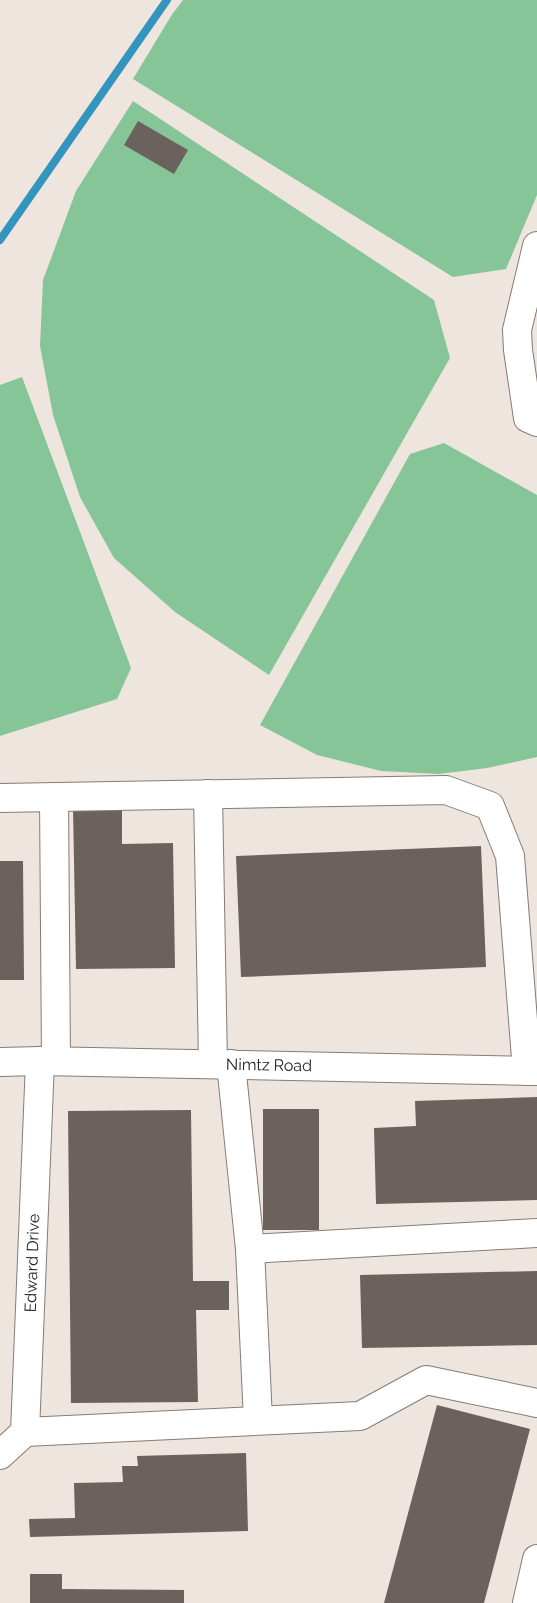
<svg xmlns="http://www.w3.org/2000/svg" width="537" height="1603" font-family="Raleway,sans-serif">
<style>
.green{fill:#85c598}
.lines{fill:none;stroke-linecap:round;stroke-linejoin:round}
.stream{stroke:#3395be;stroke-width:8}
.building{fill:#6b625e}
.minor-casing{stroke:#847c76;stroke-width:30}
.minor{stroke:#fff;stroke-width:28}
.labels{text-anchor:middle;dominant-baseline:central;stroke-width:5;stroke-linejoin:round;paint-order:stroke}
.street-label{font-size:16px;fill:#262320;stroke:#fff}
</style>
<rect width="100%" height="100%" fill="#eee5de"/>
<!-- green -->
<g class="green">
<path d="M183,0h354v195l-31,74 -53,8 -320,-198 38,-63z"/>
<path d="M133,101l301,199 16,58 -181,317 -94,-63 -61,-54 -34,-61 -27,-82 -13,-69 3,-66 33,-89z"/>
<path d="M22,377l109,291 -14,31 -117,37v-351z"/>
<path d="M444,443l93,52v262l-50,11 -48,6 -58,-3 -64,-16 -57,-30 150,-271z"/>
</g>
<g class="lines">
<!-- stream -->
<path class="stream" d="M0,240l167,-240"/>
</g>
<!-- building -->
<g class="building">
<path d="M138,121l50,29 -14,24 -50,-29z"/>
<path d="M73,808h49v36l51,-1 2,125 -99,1z"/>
<path d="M481,846l5,121 -245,10 -5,-121z"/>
<path d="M0,861h23l1,119h-24z"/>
<path d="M537,1097v103l-161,4 -2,-76 42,-2 -1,-25z"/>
<rect x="263" y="1109" width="56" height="121"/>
<path d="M191,1110l2,171h36v29h-33l2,92 -127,1 -3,-292z"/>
<path d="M537,1271v74l-175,3 -2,-73z"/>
<path d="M437,1405l93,24 -46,174h-100z"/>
<path d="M246,1453l2,78 -218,6 -1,-18 46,-1 -1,-35 49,-1 -1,-16h16l-1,-10z"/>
<path d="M30,1574h32v15l122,1v13h-154z"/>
</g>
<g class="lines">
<!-- minor casing -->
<g class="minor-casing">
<g id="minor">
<path d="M537,246l-20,84 1,20 10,68 9,4"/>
<path d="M208,794l5,270"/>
<path d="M54,797l2,264"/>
<path d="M0,798l446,-8 44,16 20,50 17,215"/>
<path d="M0,1062l40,-1 497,10"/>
<path d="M231,1064l19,185 8,171"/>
<path d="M250,1249l287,-16"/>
<path d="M25,1432l335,-16 66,-36 111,23"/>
<path d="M0,1455l25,-23 15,-371"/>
<path d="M527,1603l10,-44"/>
</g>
</g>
<!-- minor -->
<use href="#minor" class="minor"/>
</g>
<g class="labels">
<!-- street labels -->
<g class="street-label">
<text transform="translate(269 1065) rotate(1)">Nimtz Road</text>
<text transform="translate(32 1263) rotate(-88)">Edward Drive</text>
</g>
</g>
</svg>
